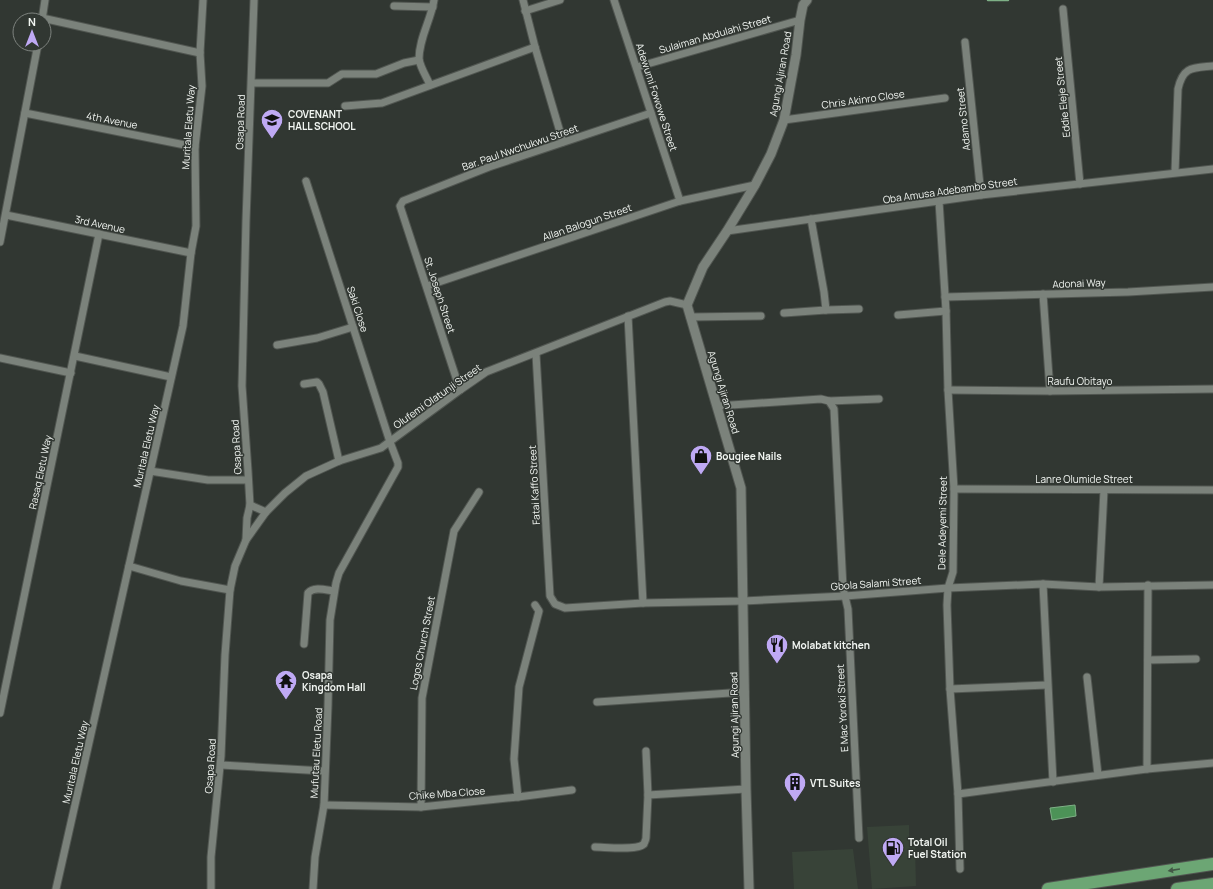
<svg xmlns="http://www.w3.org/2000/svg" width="1213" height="889" font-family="Manrope,sans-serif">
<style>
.built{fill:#384338}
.water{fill:#4c9257;stroke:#7eb086}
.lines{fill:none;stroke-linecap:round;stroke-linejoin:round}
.stream{stroke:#7eb086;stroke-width:2.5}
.minor-casing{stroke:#515651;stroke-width:9}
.tertiary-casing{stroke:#515651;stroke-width:11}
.trunk-casing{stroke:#515651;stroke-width:14}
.minor{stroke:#7b827b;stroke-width:7}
.tertiary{stroke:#7b827b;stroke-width:9}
.trunk{stroke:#6ca674;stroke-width:12}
.oneway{fill:#435846}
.labels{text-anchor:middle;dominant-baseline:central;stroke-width:3;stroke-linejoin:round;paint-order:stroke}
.street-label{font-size:10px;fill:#f2f6f2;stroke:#313732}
.poi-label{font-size:10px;font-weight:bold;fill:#f2f6f2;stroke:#313732;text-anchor:start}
</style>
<rect width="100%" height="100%" fill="#313732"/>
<!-- built -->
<g class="built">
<path d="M909,825v22h6l1,39 -44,3 -5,-62z"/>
<path d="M853,849l5,40h-64l-2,-37z"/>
</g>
<!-- water -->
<path class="water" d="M1075,805l1,11 -24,4 -2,-12z"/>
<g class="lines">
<!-- stream -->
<path class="stream" d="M988,0h20"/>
<!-- minor casing -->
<g class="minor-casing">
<g id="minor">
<path d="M523,0l12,47 28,95"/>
<path d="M614,0l66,201"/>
<path d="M394,6l39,1"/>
<path d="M1063,9l17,175"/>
<path d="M525,11l35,-11"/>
<path d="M42,18l158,35"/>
<path d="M42,20l3,-20"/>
<path d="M965,42l16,153"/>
<path d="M637,67l163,-47"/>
<path d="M252,83h76l14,-9h34l28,-11 15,-3"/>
<path d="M430,85c-3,-7 -10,-18 -11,-26 0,-21 12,-39 15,-59"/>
<path d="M345,106l37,-3 153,-56"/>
<path d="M25,113l170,34"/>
<path d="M784,120l161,-22"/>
<path d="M1175,172l3,-83c5,-23 15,-21 35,-23"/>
<path d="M306,181l84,261 8,21v4l-59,106 -3,10 -6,37 -2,86 -4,99 -9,52 -2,32"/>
<path d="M939,201l7,110 2,79 6,99 -1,83 -5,16 -1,17 3,84 8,105 2,75"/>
<path d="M6,215l185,38"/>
<path d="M811,219l13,73 2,18"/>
<path d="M727,231l254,-36 232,-26"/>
<path d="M0,242l38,-198"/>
<path d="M427,286l253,-85 75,-16"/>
<path d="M1043,294l7,97"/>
<path d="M945,297l183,-5 85,-5"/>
<path d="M784,313l42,-3 33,-1"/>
<path d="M898,315l48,-4"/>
<path d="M628,316l15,287"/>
<path d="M690,317l71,-1"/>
<path d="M277,345l40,-7 36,-11"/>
<path d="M536,354l14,242 5,8 10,4 78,-5 100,-2 102,-5 103,-8 95,-4 56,3 114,-2"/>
<path d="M75,356l96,21"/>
<path d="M0,358l71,15"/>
<path d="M304,384l13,-2 2,2 4,8 16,69"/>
<path d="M460,390l-60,-184 3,-5 86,-34 162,-54"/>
<path d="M948,390l102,1 163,-2"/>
<path d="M829,401l50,-2"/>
<path d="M717,406l104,-7 8,2 5,8 9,179 5,21 11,229"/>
<path d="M150,471l58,9h40"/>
<path d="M954,489l259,1"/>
<path d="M250,505l16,7"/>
<path d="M246,540l20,-28 19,-19 21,-17 33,-15 42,-13 79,-58 26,-18 179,-70 5,-1 17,4"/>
<path d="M129,566l52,15 49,9"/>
<path d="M1043,584l10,198"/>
<path d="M1099,587l5,-97"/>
<path d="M304,644l4,-51c6,-7 18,-3 26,-2"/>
<path d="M1148,660l48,-1"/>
<path d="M1087,677l11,98"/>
<path d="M950,689l97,-4"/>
<path d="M597,702l148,-10"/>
<path d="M0,713l99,-479"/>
<path d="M221,765l103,6"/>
<path d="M1147,769l1,-184"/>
<path d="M958,794l189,-25 66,-6"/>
<path d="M648,795l98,-6"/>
<path d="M518,797l-4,-38 5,-72 20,-76 -4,-6"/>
<path d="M324,805l97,2 97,-10 54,-7"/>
<path d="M421,807l1,-109 32,-167 25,-39"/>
<path d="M595,847c10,0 42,4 49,-3 0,-1 2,-4 2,-6l2,-43 -2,-44"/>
<path d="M56,889l127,-563 8,-73 5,-27 -1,-79 7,-61 -2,-33 3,-53"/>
<path d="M211,889v-32l10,-101 4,-101 5,-65 5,-24 11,-26 1,-22 3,-13 -2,-34 -6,-85 4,-165 8,-221"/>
</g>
</g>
<!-- tertiary casing -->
<g class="tertiary-casing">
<path id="tertiary" d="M749,889l-3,-100 -5,-301 -54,-183 16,-38 24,-36 28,-46 16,-31 13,-34 12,-65 4,-35 3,-15 4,-5"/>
</g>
<!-- trunk casing -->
<g class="trunk-casing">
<g id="trunk">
<path d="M1048,889l165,-25"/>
<path d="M1177,889l36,-5"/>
</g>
</g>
<!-- minor -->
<use href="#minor" class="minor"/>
<!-- tertiary -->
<use href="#tertiary" class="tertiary"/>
<!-- trunk -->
<use href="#trunk" class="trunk"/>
</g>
<!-- one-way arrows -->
<defs><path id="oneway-solid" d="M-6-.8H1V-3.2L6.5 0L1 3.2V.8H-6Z"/></defs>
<use class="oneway" href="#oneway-solid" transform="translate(1174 870) rotate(171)"/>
<!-- icons -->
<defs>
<g id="school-pin" transform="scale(1.15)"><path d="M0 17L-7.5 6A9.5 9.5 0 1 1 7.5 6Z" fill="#bfa9f4" stroke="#313732"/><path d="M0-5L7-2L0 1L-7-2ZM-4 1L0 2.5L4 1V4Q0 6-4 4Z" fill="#111"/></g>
<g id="shop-pin" transform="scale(1.15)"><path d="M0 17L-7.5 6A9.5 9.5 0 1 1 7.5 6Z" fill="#bfa9f4" stroke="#313732"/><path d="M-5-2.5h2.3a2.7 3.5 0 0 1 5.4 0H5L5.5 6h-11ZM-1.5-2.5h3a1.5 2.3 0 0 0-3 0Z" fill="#111"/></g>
<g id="restaurant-pin" transform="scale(1.15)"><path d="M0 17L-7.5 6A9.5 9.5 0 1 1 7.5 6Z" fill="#bfa9f4" stroke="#313732"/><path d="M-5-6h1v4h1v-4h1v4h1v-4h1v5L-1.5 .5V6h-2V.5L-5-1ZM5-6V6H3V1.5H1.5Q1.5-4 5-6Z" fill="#111"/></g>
<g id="temple-pin" transform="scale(1.15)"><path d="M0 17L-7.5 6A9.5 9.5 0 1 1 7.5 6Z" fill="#bfa9f4" stroke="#313732"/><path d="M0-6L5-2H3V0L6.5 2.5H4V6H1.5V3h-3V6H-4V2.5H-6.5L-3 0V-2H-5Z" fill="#111"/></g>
<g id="building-pin" transform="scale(1.15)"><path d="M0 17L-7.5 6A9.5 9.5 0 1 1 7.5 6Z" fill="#bfa9f4" stroke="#313732"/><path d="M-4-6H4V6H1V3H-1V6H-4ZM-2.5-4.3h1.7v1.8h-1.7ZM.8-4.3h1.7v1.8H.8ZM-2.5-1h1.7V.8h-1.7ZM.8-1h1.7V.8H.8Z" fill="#111"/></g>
<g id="fuel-pin" transform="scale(1.15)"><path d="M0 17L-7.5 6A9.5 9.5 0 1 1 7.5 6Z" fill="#bfa9f4" stroke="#313732"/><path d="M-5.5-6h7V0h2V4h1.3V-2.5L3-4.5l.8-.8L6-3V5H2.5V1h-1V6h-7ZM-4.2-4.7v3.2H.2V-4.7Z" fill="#111"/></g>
</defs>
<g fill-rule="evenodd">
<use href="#school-pin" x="272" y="120"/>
<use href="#shop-pin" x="701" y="456"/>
<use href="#restaurant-pin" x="777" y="645"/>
<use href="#temple-pin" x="286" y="681"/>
<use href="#building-pin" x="795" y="783"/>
<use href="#fuel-pin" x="893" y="848"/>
</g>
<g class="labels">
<!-- street labels -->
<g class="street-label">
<text transform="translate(715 34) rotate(-16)">Sulaiman Abdulahi Street</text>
<text transform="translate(780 74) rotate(-80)">Agungi Ajiran Road</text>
<text transform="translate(657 97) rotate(72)">Adewumi Fowowe Street</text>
<text transform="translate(1062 97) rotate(-96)">Eddie Eleje Street</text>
<text transform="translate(863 99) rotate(-8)">Chris Akinro Close</text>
<text transform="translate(963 119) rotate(-96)">Adamo Street</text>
<text transform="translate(112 120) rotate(11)">4th Avenue</text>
<text transform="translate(240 122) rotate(-88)">Osapa Road</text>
<text transform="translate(188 127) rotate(-86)">Muritala Eletu Way</text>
<text transform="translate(520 147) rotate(-19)">Bar. Paul Nwchukwu Street</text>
<text transform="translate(950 190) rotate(-8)">Oba Amusa Adebambo Street</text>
<text transform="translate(587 222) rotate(-19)">Allan Balogun Street</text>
<text transform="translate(100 224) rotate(12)">3rd Avenue</text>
<text transform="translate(1079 283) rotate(-2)">Adonai Way</text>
<text transform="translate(440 295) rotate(72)">St. Joseph Street</text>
<text transform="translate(358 309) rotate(72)">Saki Close</text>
<text x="1080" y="381">Raufu Obitayo</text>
<text transform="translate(724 392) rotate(73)">Agungi Ajiran Road</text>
<text transform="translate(437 396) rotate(-35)">Olufemi Olatunji Street</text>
<text transform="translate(146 446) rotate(-77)">Muritala Eletu Way</text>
<text transform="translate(236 447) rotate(-93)">Osapa Road</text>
<text transform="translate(40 472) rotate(-78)">Rasaq Eletu Way</text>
<text x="1084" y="479">Lanre Olumide Street</text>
<text transform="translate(534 485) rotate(-93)">Fatai Kaffo Street</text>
<text transform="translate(942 523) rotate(-89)">Dele Adeyemi Street</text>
<text transform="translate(876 583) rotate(-4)">Gbola Salami Street</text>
<text transform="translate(422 643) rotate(-79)">Logos Church Street</text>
<text transform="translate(842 708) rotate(-93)">E Mac Yoroki Street</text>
<text transform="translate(734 715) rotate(-91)">Agungi Ajiran Road</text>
<text transform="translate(316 753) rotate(-87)">Mufutau Eletu Road</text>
<text transform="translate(75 762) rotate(-77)">Muritala Eletu Way</text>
<text transform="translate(210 766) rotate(-86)">Osapa Road</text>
<text transform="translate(447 793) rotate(-4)">Chike Mba Close</text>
</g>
<!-- poi labels -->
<g class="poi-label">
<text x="288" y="114">COVENANT<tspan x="288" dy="12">HALL SCHOOL</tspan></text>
<text x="716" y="456">Bougiee Nails</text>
<text x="792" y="645">Molabat kitchen</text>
<text x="302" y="675">Osapa<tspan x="302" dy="12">Kingdom Hall</tspan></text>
<text x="810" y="783">VTL Suites</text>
<text x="908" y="842">Total Oil<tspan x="908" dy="12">Fuel Station</tspan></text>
</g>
</g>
<!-- north arrow -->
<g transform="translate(32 32)"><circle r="19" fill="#313732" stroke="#7e837f"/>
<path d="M0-3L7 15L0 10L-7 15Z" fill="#bfa9f4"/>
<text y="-6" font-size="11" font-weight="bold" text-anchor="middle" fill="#f2f6f2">N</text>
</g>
</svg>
